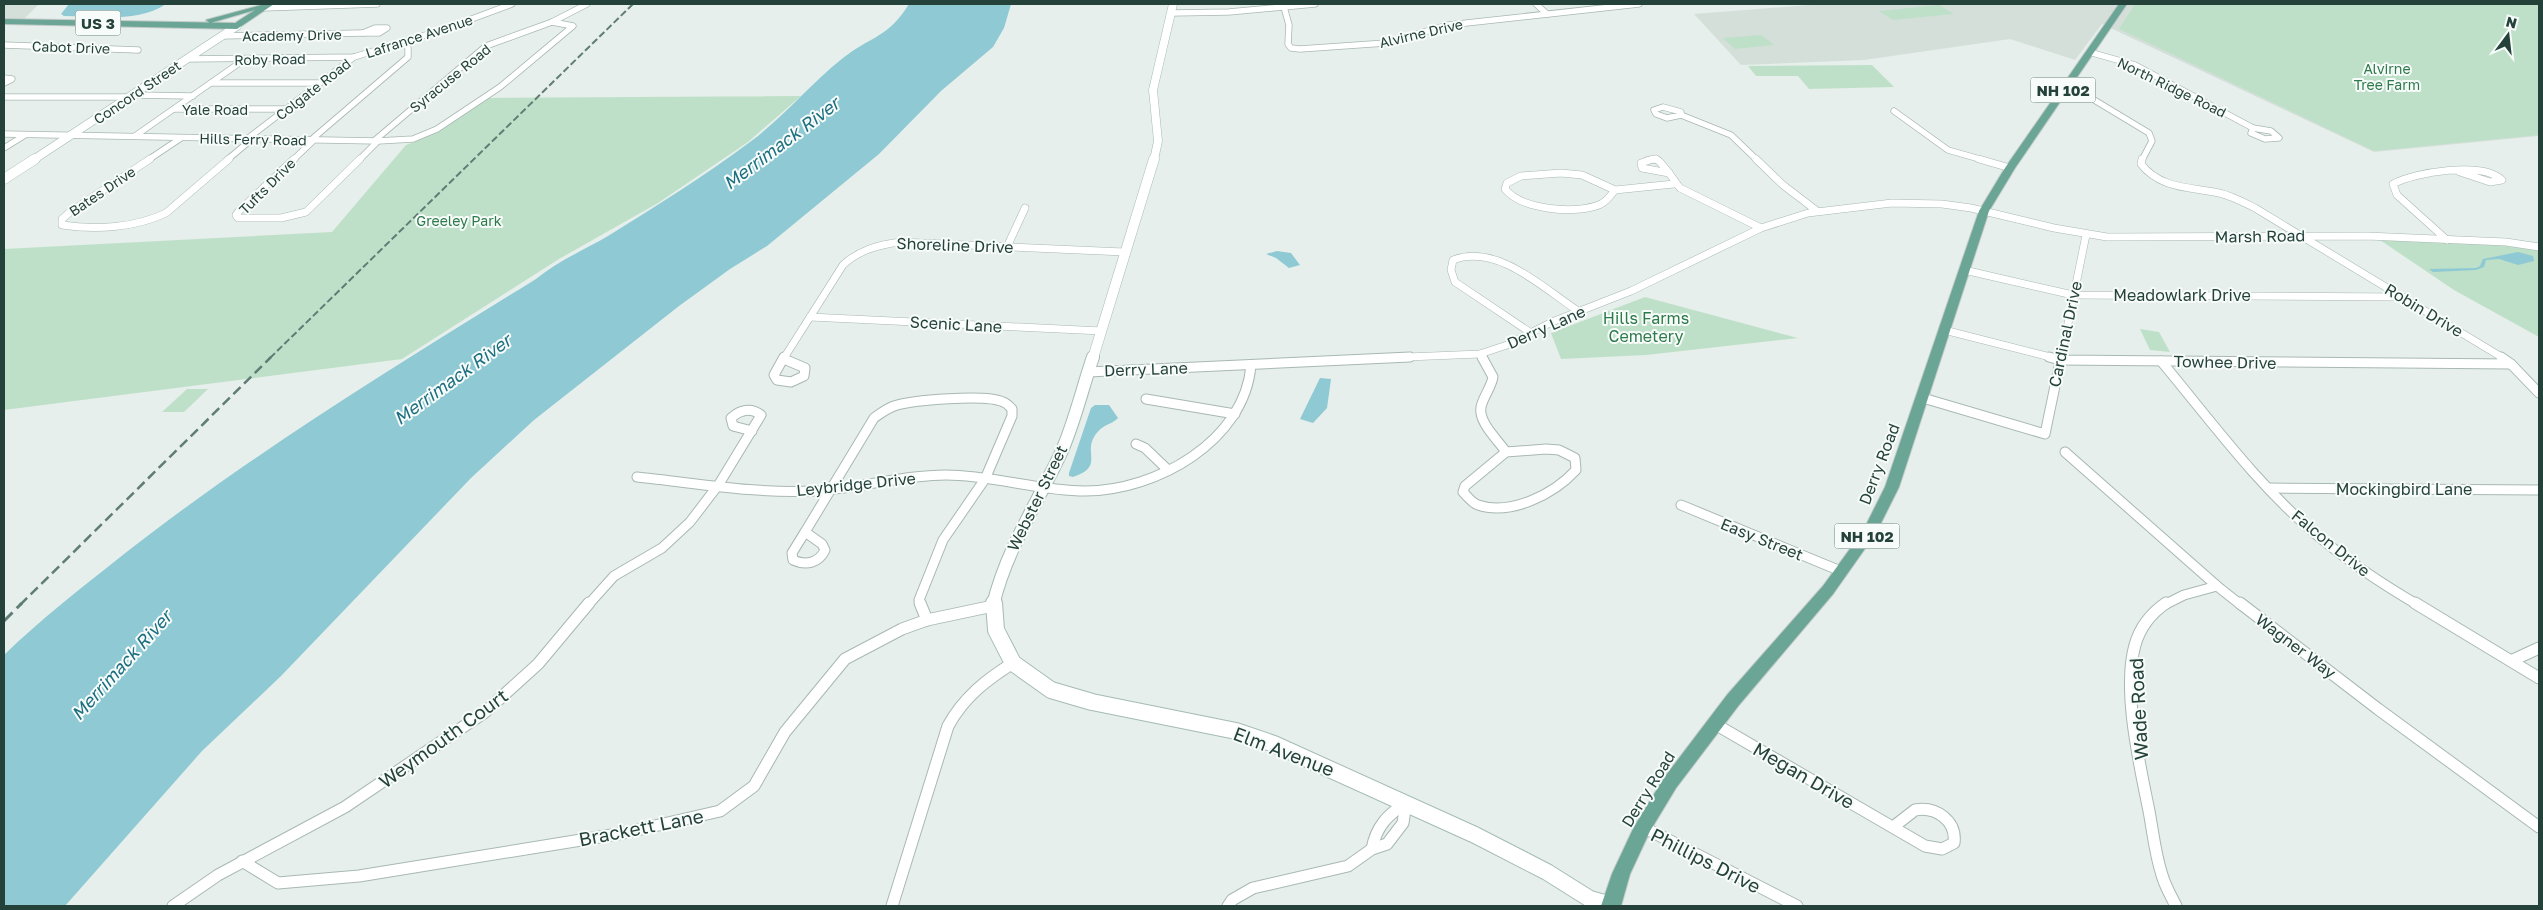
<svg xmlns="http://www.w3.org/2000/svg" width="2543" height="910" font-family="'Golos Text',sans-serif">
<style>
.built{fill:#d4dfda}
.green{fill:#bfe0c8}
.water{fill:#8ec9d4}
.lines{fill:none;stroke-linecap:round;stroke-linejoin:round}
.minor-far3-casing{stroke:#a8b8b2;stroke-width:7}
.minor-far2-casing{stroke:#a8b8b2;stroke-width:8}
.minor-far1-casing{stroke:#a8b8b2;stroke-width:11}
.minor-casing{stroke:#a8b8b2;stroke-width:13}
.secondary-far3-casing{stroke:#a4bbb3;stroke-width:9}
.secondary-far2-casing{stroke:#a4bbb3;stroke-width:11}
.secondary-far1-casing{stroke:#a4bbb3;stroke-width:14}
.secondary-casing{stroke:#a4bbb3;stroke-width:18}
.primary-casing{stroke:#c2cac8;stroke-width:2}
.minor-far3{stroke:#fff;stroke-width:5.5}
.minor-far2{stroke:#fff;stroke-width:7}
.minor-far1{stroke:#fff;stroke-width:9}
.minor{stroke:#fff;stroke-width:11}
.secondary-far3{stroke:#fff;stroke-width:8}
.secondary-far2{stroke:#fff;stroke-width:10}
.secondary-far1{stroke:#fff;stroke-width:12}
.secondary{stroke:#fff;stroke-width:16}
.primary{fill:#6aa596;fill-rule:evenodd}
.rail-far2{stroke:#5f7d75;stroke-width:2;stroke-dasharray:7 3;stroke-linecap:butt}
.rail-far1{stroke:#5f7d75;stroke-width:2.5;stroke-dasharray:10 5;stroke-linecap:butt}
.rail{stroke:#5f7d75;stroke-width:3;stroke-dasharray:12 6;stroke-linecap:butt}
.labels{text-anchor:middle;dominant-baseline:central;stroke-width:4;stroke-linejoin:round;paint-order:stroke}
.far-street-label{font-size:14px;fill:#24423a;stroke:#f7fbf9}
.far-park-label{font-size:14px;fill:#2d7a4b;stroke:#f7fbf9}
.shield{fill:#f7fbf9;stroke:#637a73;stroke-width:1}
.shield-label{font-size:15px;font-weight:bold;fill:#24423a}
.street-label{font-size:16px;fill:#24423a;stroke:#f7fbf9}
.park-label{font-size:16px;fill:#2d7a4b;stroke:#f7fbf9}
.water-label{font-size:18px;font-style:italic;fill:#1c6f80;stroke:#f7fbf9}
.near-street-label{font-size:19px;fill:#24423a;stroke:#f7fbf9}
</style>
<rect width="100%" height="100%" fill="#e6efeb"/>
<!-- built -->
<g class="built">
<path d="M4,4h35l-15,15h-20z"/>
<path d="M1822,4h717v132l-165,16 -272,-128 -27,36 -65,-21 -146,21 -123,5 -47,-51z"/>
</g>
<!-- green -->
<g class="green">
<path d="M2135,4h404v131l-165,16 -255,-122z"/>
<path d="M1939,5l15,9 -61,6 -14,-9z"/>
<path d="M1761,35l13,10 -39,4 -12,-11z"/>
<path d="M1872,65l22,22 -85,2 -11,-13h-42l-8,-10z"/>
<path d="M801,96l-53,46 -90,61 -99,56 -157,100 -398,51v-161l328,-17 74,-87 18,-7 29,-16 35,-24z"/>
<path d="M2377,238l71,3 91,7v89l-85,-47z"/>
<path d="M1645,297l153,41 -152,17 -85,4 -10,-26z"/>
<path d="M2140,329l19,3 11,20 -20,-2z"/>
<path d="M187,389h21l-24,23h-22z"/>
</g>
<!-- water -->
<g class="water">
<path d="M69,4h97c-28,19 -69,12 -102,12l-3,-2z"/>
<path d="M909,4h102l-7,24 -11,19 -52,44 -62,63 -112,92 -37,23 -51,37 -145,114 -63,58 -190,198 -79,75 -137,155h-61v-251c36,-35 76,-66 115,-97 132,-104 275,-191 417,-279 22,-18 48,-29 72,-43 48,-30 97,-60 142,-94 34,-25 60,-58 93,-84 28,-22 45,-20 66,-54z"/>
<path d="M1277,251l14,2 9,12 -11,3 -13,-10 -10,-4z"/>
<path d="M2518,252l15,4 1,5 -16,4 -19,-6 -13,1 -2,7 -8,3 -43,2 -4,-3 47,-1 4,-2 3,-7z"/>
<path d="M1320,378l11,1 -4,29 -14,15 -13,-4z"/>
<path d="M1095,405h14l9,13c-8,8 -15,5 -24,19 -10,16 10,30 -21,40l-4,-1v-3l22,-65z"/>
</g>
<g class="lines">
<!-- minor-far3 casing -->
<g class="minor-far3-casing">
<g id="minor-far3">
<path d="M1536,4l11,10"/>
<path d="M1284,7l5,18 -1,19 3,4 9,1 86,-6 62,-18 191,-21"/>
<path d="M263,8l114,-4"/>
<path d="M1172,13l57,-1 86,-8"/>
<path d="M375,28h12l-8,5h-16z"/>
<path d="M221,36l142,-3"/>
<path d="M4,45l134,5"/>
<path d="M2089,52l46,13 118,63"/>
<path d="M186,59l168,-2 88,-27 70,-26"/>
<path d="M4,78l8,1 -8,4"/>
<path d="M211,83h108"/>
<path d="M2066,86l15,6 68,41 3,8 -10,19"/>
<path d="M132,95l61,1"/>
<path d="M4,97h126"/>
<path d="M1663,107l18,5v3l-14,3 -11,-4 -2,-4z"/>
<path d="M174,109h113"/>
<path d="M1894,111l54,39 35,10"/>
<path d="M1681,115l50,20 26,25"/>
<path d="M2253,128l18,3 8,7 -14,1 -14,-6z"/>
<path d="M4,134l374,7 35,-2 24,-10 63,-42 73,-61 -21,-4"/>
<path d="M135,136l110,-77"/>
<path d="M247,139l107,-82"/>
<path d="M311,140l97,-83v-9l-5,-6"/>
<path d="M374,141l112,-95 66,-24 35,-18"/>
<path d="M4,148l21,-13"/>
<path d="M148,160l33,-22"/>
<path d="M227,160l25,-21"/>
<path d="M293,160l21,-20"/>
<path d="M359,160l19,-19"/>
<path d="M1647,160h11"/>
</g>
</g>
<!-- minor-far2 casing -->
<g class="minor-far2-casing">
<g id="minor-far2">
<path d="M150,159l-80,53 -8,7v6c33,5 73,3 104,-12l63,-54"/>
<path d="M294,159l-55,52 -3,4 2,3h43l25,-6 54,-53"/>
<path d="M1653,159l-12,4 1,5 27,5"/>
<path d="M1656,159l4,3 9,11"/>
<path d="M1756,159l27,26 34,26"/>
<path d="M1979,159l31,9"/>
<path d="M2142,159l-1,5c19,25 50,23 78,29 13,3 24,9 36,15l248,150"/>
<path d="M1561,173l21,2 33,15c-4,5 -8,11 -14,14 -24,11 -79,6 -96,-15l2,-6 14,-7z"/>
<path d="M1669,173l11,15 81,40"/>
<path d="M1615,190l59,-6"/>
<path d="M2447,240l-50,-45 -4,-11c22,-12 90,-23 109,-4l-12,2 -30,-10"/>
<path d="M1007,247l18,-39"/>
<path d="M1964,270l109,25 330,2"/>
<path d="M810,317l292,14"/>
<path d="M1944,330l110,28"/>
<path d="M1531,333l-76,-51 -4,-12 2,-10c44,-17 90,28 125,51"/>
<path d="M1480,354l3,4"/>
<path d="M784,358l59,-93c16,-15 35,-20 57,-23l224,10"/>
<path d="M1383,358l97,-4 27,-9 45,-23 79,-31 130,-63 47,-15 84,-10 50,1 29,4 83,20 53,9 260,-1 139,6 33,5"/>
<path d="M2061,358l25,-123"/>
</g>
</g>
<!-- minor-far1 casing -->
<g class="minor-far1-casing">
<g id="minor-far1">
<path d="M1482,357l11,20c-2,11 -10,20 -12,30 -3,15 17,33 25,45"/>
<path d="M2049,357l11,3 451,4"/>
<path d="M2501,357l10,7 28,29"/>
<path d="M784,359l21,9 -1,8 -13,6 -14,-2 -3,-5 10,-18"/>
<path d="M2161,361c50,60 97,125 157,175 31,26 64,48 100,69"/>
<path d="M1088,372l322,-15"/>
<path d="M1923,398l122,36 16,-77"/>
<path d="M1146,399l89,15"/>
<path d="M1136,444l9,4 23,22"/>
<path d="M1546,449l13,1 16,8 1,12c-22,24 -65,46 -98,35 -6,-2 -11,-9 -15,-13l2,-6 41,-34z"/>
<path d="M2065,452l152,134 24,19"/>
<path d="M637,477c59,6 118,17 177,14 44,-2 87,-16 132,-16 47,0 92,16 139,16 71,0 160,-50 166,-126"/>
<path d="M2268,488l271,2"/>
<path d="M1681,505l162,67"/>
<path d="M805,532l17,12 3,6c-6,13 -19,16 -32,10l-1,-7z"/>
<path d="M805,532l69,-114c7,-5 12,-9 20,-12 18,-6 92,-12 109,-4 4,1 6,4 9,7v7l-27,63 -42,61 -24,60 2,5"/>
<path d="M588,605l26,-29 48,-28 28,-26 29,-38 42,-69c-10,-8 -21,-5 -30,3l2,8 19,5"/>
<path d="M2164,605l20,-10 33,-9"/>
</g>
</g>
<!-- minor casing -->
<g class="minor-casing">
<g id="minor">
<path d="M920,603l7,17"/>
<path d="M2166,603c-16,11 -26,24 -31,42 -13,45 5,121 14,166 4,21 6,43 13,64 3,11 9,21 14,31"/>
<path d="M2240,603l138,106 161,118"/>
<path d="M2415,603l124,75"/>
<path d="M2513,660l26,-12"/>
<path d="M1715,724l210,122 17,3 12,-6c3,-22 -18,-37 -39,-33l-22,17"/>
<path d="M1643,827l154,79"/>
<path d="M1372,849c4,-22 15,-34 34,-46"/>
<path d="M242,861l36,22 81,-7 265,-43 96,-22 34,-25 31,-54 60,-73 57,-30 25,-9 66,-14"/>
<path d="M173,906l45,-31 127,-68 140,-95 53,-48 51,-61"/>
<path d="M892,906l56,-180c16,-29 38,-46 65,-63"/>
<path d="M1228,906l4,-6 21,-12 95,-22 24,-17 15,-5 16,-21 3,-20"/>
</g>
</g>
<!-- secondary-far3 casing -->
<g class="secondary-far3-casing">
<g id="secondary-far3">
<path d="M33,160l204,-134"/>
<path d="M1154,160l4,-19 -5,-51 20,-86"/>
</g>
</g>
<!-- secondary-far2 casing -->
<g class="secondary-far2-casing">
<g id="secondary-far2">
<path d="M4,179l31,-20"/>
<path d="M1093,358l61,-199"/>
</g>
</g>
<!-- secondary-far1 casing -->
<g class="secondary-far1-casing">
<path id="secondary-far1" d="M993,605c13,-54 43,-100 67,-150 14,-30 22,-66 33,-98"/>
</g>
<!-- secondary casing -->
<g class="secondary-casing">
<path id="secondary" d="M994,603l2,27 17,33 38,27 41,12 144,29 38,13 201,91 72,37 43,27 21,6"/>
</g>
<!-- primary casing -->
<g class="primary-casing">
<g id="primary">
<path d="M265,4h9l-37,25 -233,-5v-5l231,4 20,-13 -45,13 -4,-3z"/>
<path d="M2119,4h8l-112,164 -26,43 -90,276 -23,46 -43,61 -94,111 -63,83 -26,43 -20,43 -9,32h-20l11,-32 22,-47 30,-49 63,-83 96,-109 40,-55 22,-44 94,-276 26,-43z"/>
</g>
</g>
<!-- minor-far3 -->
<use href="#minor-far3" class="minor-far3"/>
<!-- minor-far2 -->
<use href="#minor-far2" class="minor-far2"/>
<!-- minor-far1 -->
<use href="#minor-far1" class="minor-far1"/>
<!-- minor -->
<use href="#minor" class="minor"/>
<!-- secondary-far3 -->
<use href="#secondary-far3" class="secondary-far3"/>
<!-- secondary-far2 -->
<use href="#secondary-far2" class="secondary-far2"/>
<!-- secondary-far1 -->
<use href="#secondary-far1" class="secondary-far1"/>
<!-- secondary -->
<use href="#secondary" class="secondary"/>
<!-- primary -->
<use href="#primary" class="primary"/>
<!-- rail-far2 -->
<path class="rail-far2" d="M270,358l363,-354"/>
<!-- rail-far1 -->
<path class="rail-far1" d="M20,605l251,-248"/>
<!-- rail -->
<path class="rail" d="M4,621l18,-18"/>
</g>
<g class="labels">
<!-- far-street labels -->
<g class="far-street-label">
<text transform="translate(1421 33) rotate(-13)">Alvirne Drive</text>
<text transform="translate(292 35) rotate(-1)">Academy Drive</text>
<text transform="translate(419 36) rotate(-18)">Lafrance Avenue</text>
<text transform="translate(71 47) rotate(2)">Cabot Drive</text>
<text transform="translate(270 59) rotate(-1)">Roby Road</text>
<text transform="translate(450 78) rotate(-39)">Syracuse Road</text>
<text transform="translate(2172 87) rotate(26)">North Ridge Road</text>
<text transform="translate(313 89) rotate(-38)">Colgate Road</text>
<text transform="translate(137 92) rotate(-34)">Concord Street</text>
<text x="215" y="109">Yale Road</text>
<text transform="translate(253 139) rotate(1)">Hills Ferry Road</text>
<text transform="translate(267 186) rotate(-45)">Tufts Drive</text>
<text transform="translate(102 191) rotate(-34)">Bates Drive</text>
</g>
<!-- far-park labels -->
<g class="far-park-label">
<text x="2387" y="68">Alvirne<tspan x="2387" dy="16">Tree Farm</tspan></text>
<text x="459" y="220">Greeley Park</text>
</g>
<!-- shield labels -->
<g class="shield">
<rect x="75.5" y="10.5" width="45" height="25" rx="4"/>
<rect x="2030.5" y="77.5" width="65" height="25" rx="4"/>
<rect x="1834.5" y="523.5" width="65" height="25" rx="4"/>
</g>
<g class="shield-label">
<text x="98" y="23">US 3</text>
<text x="2063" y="90">NH 102</text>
<text x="1867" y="536">NH 102</text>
</g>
<!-- street labels -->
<g class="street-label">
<text transform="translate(2260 236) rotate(-1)">Marsh Road</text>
<text transform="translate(955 245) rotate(2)">Shoreline Drive</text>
<text x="2182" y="295">Meadowlark Drive</text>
<text transform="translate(2424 310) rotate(31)">Robin Drive</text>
<text transform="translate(956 324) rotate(3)">Scenic Lane</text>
<text transform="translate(1546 327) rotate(-24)">Derry Lane</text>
<text transform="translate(2065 334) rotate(-78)">Cardinal Drive</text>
<text transform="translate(2225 362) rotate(1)">Towhee Drive</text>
<text transform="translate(1146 369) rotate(-2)">Derry Lane</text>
<text transform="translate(1879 464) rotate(-69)">Derry Road</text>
<text transform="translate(856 484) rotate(-6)">Leybridge Drive</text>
<text x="2404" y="489">Mockingbird Lane</text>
<text transform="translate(1037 498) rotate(-64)">Webster Street</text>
<text transform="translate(1762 539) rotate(22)">Easy Street</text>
<text transform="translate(2331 543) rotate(39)">Falcon Drive</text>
<text transform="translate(2296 646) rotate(37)">Wagner Way</text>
<text transform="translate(1648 789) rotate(-58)">Derry Road</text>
</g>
<!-- park labels -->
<g class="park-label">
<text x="1646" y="318">Hills Farms<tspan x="1646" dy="18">Cemetery</tspan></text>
</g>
<!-- water labels -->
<g class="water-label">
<text transform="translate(781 143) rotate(-37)">Merrimack River</text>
<text transform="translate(452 379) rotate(-36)">Merrimack River</text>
<text transform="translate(121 665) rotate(-48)">Merrimack River</text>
</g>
<!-- near-street labels -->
<g class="near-street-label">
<text transform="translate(2138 709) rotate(-93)">Wade Road</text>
<text transform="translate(443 738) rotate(-36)">Weymouth Court</text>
<text transform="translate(1284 751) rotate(21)">Elm Avenue</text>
<text transform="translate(1804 775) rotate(30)">Megan Drive</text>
<text transform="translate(641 827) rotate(-11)">Brackett Lane</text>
<text transform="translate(1706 860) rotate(27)">Phillips Drive</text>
</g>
</g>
<!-- border -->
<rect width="2543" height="910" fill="none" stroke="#24423a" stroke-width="10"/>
<!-- north arrow -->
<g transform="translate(2508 35) rotate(15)" stroke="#f7fbf9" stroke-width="4" paint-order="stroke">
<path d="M0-4L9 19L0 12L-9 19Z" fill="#24423a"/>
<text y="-8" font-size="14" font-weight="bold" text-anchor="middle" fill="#24423a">N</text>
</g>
</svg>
